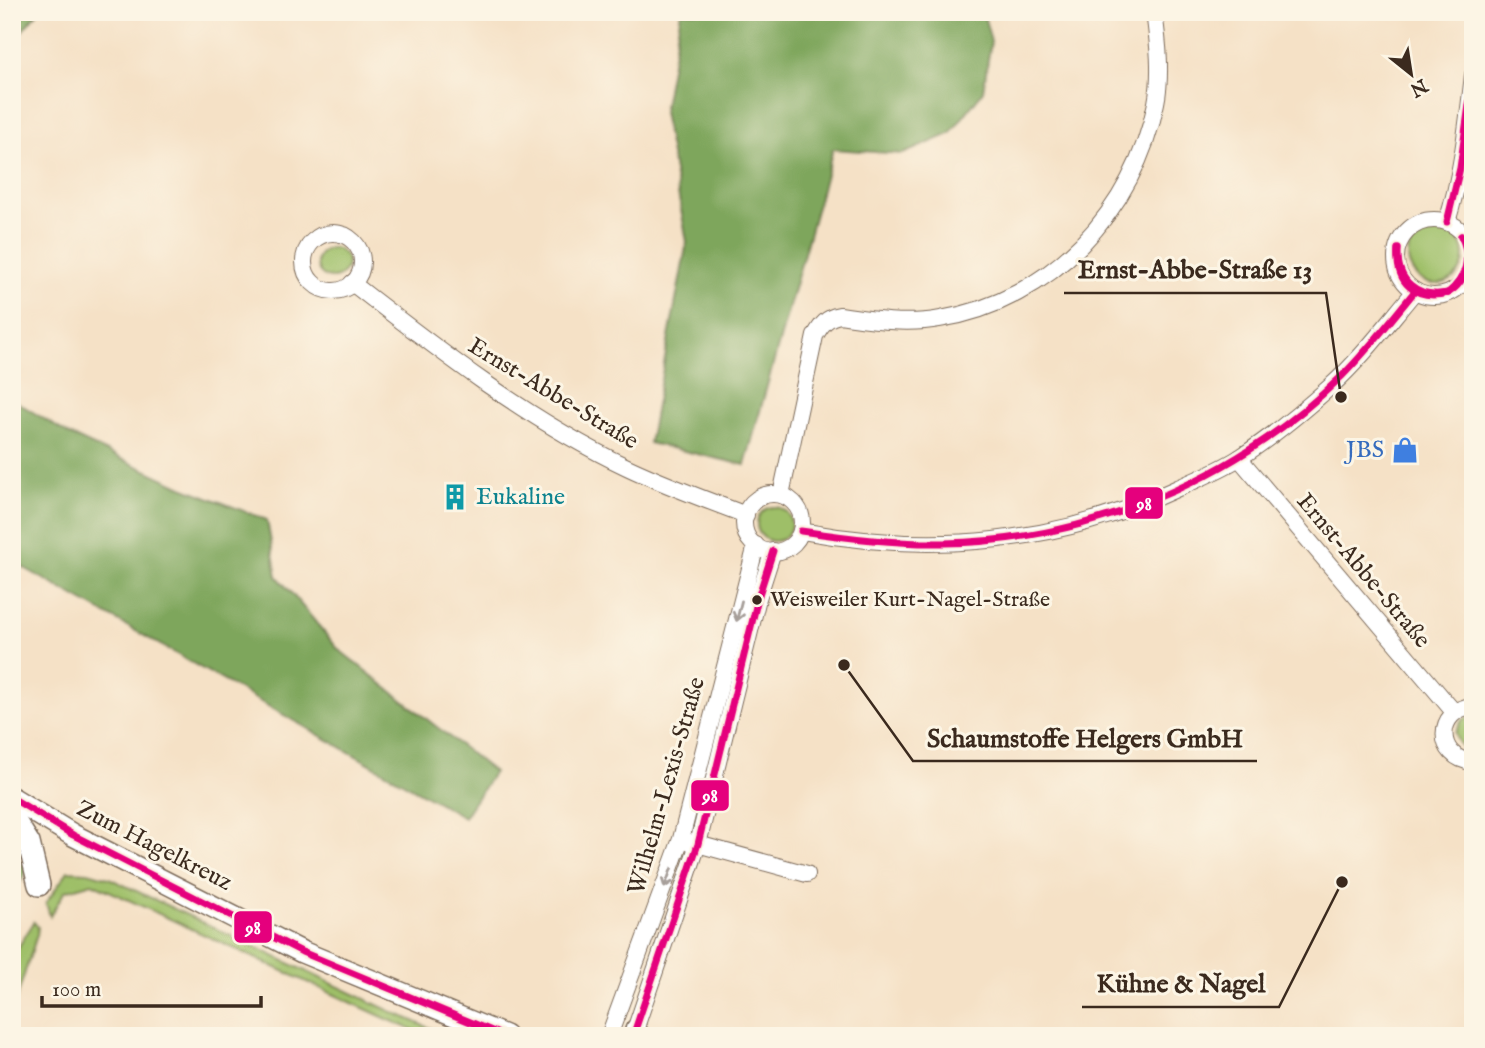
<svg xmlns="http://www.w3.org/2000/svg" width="1485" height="1048" font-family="'IM FELL English',serif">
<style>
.green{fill:#9ebf68;stroke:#6c7443;stroke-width:2}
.forest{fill:#7ea65c;stroke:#5c683d;stroke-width:2}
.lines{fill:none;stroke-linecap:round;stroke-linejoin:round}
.minor-casing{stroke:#7c6a59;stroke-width:18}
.secondary-casing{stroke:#7c6a59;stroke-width:24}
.minor{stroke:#fff;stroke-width:16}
.secondary{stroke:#fff;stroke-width:21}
.bus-1-casing{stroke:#fcf5e5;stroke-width:12}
.bus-1{stroke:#e5007d;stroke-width:7}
.oneway{stroke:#a79f9a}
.bus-dot{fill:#3b2a1e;stroke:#fcf5e5;stroke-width:2.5}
.labels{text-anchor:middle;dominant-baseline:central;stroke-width:6;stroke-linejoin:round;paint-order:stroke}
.bus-label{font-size:22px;fill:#3b2a1e;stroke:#fcf5e5;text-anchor:start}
.street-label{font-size:24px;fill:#3b2a1e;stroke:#fcf5e5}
.shop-label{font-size:24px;fill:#366cbe;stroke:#fcf5e5;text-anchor:end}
.culture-label{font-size:24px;fill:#0d838f;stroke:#fcf5e5;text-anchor:start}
.leader{fill:none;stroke:#3b2a1e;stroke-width:2.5}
.callout-dot{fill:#3b2a1e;stroke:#fcf5e5;stroke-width:2.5}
.callout-label{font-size:26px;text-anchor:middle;font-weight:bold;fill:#3b2a1e;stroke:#fcf5e5;stroke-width:6;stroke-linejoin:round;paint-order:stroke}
.line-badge{stroke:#fcf5e5;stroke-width:2.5}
.badge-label{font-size:19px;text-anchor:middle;font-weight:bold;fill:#fff}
</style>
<rect width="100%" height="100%" fill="#fcf5e5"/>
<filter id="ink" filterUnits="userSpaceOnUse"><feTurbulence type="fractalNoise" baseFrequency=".0143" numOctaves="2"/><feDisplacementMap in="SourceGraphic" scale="14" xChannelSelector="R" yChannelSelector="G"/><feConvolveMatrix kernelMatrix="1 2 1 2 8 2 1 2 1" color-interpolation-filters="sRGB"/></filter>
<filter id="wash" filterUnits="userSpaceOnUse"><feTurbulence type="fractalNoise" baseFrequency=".00686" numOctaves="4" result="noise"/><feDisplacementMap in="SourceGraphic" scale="28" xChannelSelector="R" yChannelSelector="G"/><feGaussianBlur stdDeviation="1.57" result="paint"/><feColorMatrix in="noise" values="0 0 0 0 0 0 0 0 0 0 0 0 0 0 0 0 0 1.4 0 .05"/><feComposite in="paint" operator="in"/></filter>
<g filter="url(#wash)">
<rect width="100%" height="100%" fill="#f5e1c6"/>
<!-- green -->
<g class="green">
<circle cx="1436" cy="256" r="28"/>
<circle cx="332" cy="263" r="15"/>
<circle cx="774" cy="524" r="17"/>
<path d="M1473,716v34c-11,-1 -16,-7 -18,-17l7,-13z"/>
<path d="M68,871l20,1 21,6 281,133 58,25h-20l-41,-17 -295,-136 -27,8 -15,25 -4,-13z"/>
<path d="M34,922l4,5 -1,8 -25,77v-55z"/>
</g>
<!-- forest -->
<g class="forest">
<path d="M12,12h26l-26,31z"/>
<path d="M681,12h302l8,29 -8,50 -33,43 -47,20 -70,-5 -88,316 -96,-22 38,-201 -24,-130z"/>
<path d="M12,399l58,36 112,52 85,33 10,56 61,73 156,123 -30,45 -452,-256z"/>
<path d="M12,854l16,16 -16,24z"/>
</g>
</g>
<g filter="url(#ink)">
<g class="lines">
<!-- minor casing -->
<g class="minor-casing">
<g id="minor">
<path d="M1472,12l1,13"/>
<circle cx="1434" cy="258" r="38"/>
<path d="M1447,222c15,-48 20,-97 26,-147"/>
<circle cx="333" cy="262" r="29"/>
<path d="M352,283c86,67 176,137 275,184 38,18 79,33 119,48"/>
<path d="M1239,458l215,254"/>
<circle cx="773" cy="523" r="29"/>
<path d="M781,495l34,-159c6,-11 12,-19 25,-21 33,5 67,10 100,4 111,-18 195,-109 216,-216 6,-29 2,-62 -2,-91"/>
<path d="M801,531c131,24 256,14 377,-43 20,-9 42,-18 61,-30 33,-21 64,-47 92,-72 31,-28 57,-63 84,-95"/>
<path d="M1473,706c-38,3 -38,53 0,56"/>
<path d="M690,842l117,32"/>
<path d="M609,1036l72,-197 75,-294"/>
<path d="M633,1036l65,-192 60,-246 15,-47"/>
</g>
</g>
<!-- secondary casing -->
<g class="secondary-casing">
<g id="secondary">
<path d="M12,798l61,37 229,117 203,84"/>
<path d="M12,816l17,27 10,42"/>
<path d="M636,1030l2,6"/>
</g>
</g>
<!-- minor -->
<use href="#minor" class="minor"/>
<!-- secondary -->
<use href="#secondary" class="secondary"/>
<!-- bus-1 casing -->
<g class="bus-1-casing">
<g id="bus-1">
<path d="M1447,222l13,-54 13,-91"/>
<path d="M1398,249c-2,32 19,50 50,44"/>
<path d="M1398,249c-3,34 17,52 50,44"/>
<path d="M1448,293c18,-15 24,-35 13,-57"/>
<path d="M1448,293c20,-12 25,-37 13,-57"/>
<path d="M801,531c48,7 95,13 143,12 147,-2 293,-64 398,-167 27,-27 49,-56 73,-85"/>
<path d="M12,798l61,37 229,117 202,84"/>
<path d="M633,1036l65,-192 60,-246 15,-47"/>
</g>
</g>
<!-- bus-1 -->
<use href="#bus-1" class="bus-1"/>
</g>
<!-- one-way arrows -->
<defs><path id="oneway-shaft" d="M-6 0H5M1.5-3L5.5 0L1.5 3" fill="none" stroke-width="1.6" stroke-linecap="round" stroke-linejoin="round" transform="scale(1.75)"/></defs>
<g class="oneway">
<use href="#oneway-shaft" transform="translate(739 611) rotate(104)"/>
<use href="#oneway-shaft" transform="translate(668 878) rotate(110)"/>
</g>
</g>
<!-- icons -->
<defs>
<g id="shop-bare" transform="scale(2.1)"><path d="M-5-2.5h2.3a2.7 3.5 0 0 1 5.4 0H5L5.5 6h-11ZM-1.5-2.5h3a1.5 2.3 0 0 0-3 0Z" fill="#3f7fe0" stroke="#fcf5e5" stroke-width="2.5" paint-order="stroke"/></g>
<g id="building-bare" transform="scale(2.1)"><path d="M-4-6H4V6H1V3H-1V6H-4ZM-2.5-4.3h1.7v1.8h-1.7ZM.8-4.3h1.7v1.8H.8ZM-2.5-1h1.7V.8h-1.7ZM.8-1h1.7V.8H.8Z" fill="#0f9aa8" stroke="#fcf5e5" stroke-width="2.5" paint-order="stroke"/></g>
</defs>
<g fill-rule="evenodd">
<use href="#shop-bare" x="1405" y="450"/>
<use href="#building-bare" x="455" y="497"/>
</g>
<!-- markers -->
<circle class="bus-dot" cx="757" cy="600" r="6"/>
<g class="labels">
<!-- bus labels -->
<g class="bus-label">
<text x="770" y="600">Weisweiler Kurt-Nagel-Straße</text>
</g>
<!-- street labels -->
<g class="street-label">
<text transform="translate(553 394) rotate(31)">Ernst-Abbe-Straße</text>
<text transform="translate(1363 571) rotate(50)">Ernst-Abbe-Straße</text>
<text transform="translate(667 786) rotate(-74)">Wilhelm-Lexis-Straße</text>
<text transform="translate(154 846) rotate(27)">Zum Hagelkreuz</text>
</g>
<!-- shop labels -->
<g class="shop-label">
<text x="1384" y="450">JBS</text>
</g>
<!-- culture labels -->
<g class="culture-label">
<text x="476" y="497">Eukaline</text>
</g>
</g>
<!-- callouts -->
<path class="leader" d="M1341 397L1326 293H1064M844 665L913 761H1257M1342 882L1279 1007H1082"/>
<g class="callout-dot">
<circle cx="1341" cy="397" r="7"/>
<circle cx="844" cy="665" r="7"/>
<circle cx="1342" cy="882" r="7"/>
</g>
<g class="callout-label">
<text x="1195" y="278">Ernst-Abbe-Straße 13</text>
<text x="1085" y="747">Schaumstoffe Helgers GmbH</text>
<text x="1181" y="992">Kühne &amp; Nagel</text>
</g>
<g class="line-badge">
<rect x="1124" y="486" width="40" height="34" rx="7" fill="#e5007d"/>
<rect x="690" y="779" width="40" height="33" rx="7" fill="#e5007d"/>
<rect x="233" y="910" width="40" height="34" rx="7" fill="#e5007d"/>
</g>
<g class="badge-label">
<text x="1144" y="510">98</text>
<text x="710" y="802">98</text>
<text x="253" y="934">98</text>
</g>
<!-- margin -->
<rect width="1485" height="1048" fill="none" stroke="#fcf5e5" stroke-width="42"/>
<!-- north arrow -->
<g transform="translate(1411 74) rotate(150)" stroke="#fcf5e5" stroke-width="5" paint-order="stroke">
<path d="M0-5L12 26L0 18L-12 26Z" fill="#3b2a1e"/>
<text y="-10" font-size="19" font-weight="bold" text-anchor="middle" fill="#3b2a1e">N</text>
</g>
<!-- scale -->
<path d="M42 996v10h219v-10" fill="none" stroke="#3b2a1e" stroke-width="3.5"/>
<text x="52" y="996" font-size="21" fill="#3b2a1e" stroke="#fcf5e5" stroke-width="5" paint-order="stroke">100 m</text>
</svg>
